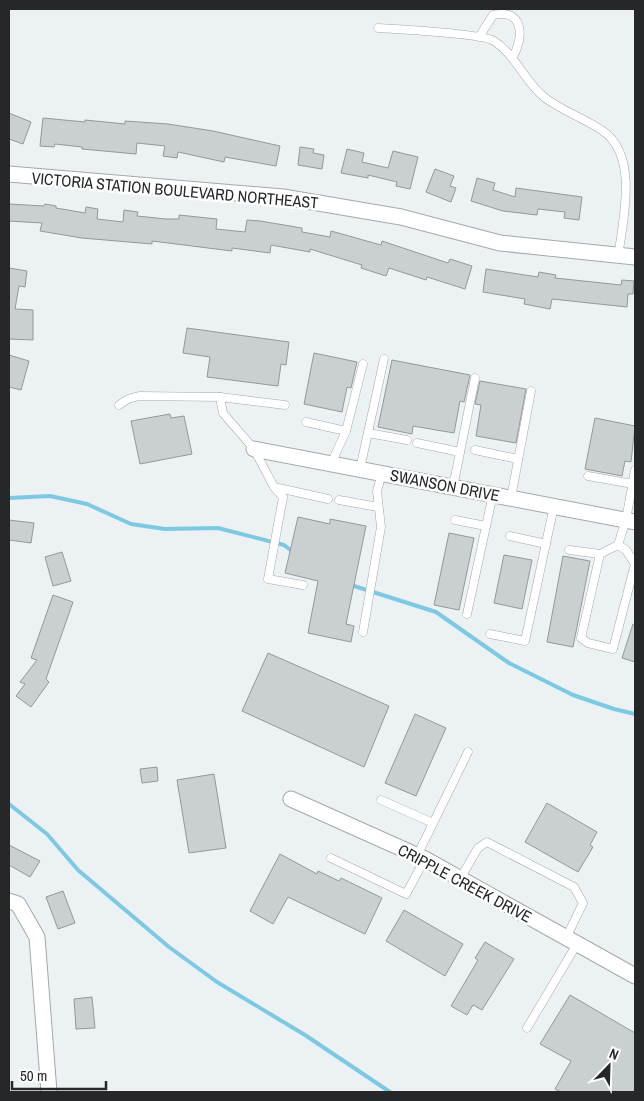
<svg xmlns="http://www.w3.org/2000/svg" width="644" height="1101" font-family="'Archivo Narrow',sans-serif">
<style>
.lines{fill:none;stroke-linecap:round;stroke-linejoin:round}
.stream{stroke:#7dc9e3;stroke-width:4}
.building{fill:#cacfd1;stroke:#93989a}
.lane-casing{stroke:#a4a9ab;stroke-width:9}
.street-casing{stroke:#a4a9ab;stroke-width:17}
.lane{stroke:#fff;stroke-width:8}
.street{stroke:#fff;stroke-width:15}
.labels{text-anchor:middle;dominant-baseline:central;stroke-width:5;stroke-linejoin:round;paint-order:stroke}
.street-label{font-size:16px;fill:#252728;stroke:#fff}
</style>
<rect width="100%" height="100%" fill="#ecf1f3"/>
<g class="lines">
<!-- stream -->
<g class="stream">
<path d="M9,498l41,-2 37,8 44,20 34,5 53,-1 66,17 9,7"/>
<path d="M351,585l85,27 73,51 64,32 41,14 21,5"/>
<path d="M9,804l38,30 31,36 91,77 48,35 88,53 85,57"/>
</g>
</g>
<!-- building -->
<g class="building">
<path d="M9,113l22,9 -8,22 -14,-5z"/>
<path d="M43,118l42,4v-2l40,4v-3l43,3 45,7 67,15 -4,20 -51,-9 -1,5 -46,-10 -1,6 -14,-2 2,-10 -28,-3 -1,11 -54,-5v-2l-27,-3 -1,3 -14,-1z"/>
<path d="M300,147l14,2 -1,4 11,2 -2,14 -24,-4z"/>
<path d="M347,149l17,4 -2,9 26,6 5,-17 25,6 -8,32 -14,-3 1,-4 -29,-7v3l-27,-5z"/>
<path d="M435,169l19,7 -4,10 6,2 -5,14 -25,-10z"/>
<path d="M477,178l18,5 -2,7 22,7 1,-9 66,9 -3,23 -15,-2 1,-6 -27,-3 -1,6 -34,-4 -32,-10z"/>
<path d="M9,204l35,2 1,-2 11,2v2l29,5 1,-6 12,2 -1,10 26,3 1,-12 14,2 -1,4 29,3h13v-4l38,4 -1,10 29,3 2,-12 13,1 42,7v4l28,5 1,-6 50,14 1,-4 66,22 2,-4 22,7 -7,23 -38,-12 -1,3 -37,-12 -3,8 -25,-8 1,-3 -52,-16v3l-39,-7 -1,8 -38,-5v3l-80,-10v3l-70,-6 -42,-7 2,-8 -33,-2z"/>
<path d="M9,268l18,3 -2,16 -6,-1 -4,23 18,1v30l-24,-1z"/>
<path d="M486,269l52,8 1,-5 17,3 -1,3 66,7 1,-5 12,1 -1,13h-5l-1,13 -75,-8 -2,10 -26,-5 1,-5 -42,-7z"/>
<path d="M187,328l102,14 -3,23 -5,-1 -3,22 -71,-9 3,-20 -27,-4z"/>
<path d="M314,353l43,9 -6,26 -4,-1 -5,25 -38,-8z"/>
<path d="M9,355l20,6 -8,29 -12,-3z"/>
<path d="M392,360l78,15 -6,27 -4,-1 -6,32 -41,-7 -1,8 -34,-7z"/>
<path d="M480,381l46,8 -10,54 -40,-7 5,-31 -6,-1z"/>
<path d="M170,414l1,4 13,-2 8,38 -52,10 -9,-43z"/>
<path d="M595,418l40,8 -4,36 -6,-1 -3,15 -37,-7z"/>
<path d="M298,517l32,7v-5l36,7 -20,98 8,2 -3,16 -43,-9 10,-52 -33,-8z"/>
<path d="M9,520l25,3 -3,20 -22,-3z"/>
<path d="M449,533l25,5 -15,72 -25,-5z"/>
<path d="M62,552l9,29 -18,5 -8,-29z"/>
<path d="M504,555l28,5 -10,49 -28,-6z"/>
<path d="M563,556l27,5 -17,86 -26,-5z"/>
<path d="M53,595l20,7 -27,77 3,3 -18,25 -15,-11 9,-12 -5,-2 17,-22 -6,-2z"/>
<path d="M633,624l2,1v37l-13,-4z"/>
<path d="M268,653l121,53 -25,61 -122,-56z"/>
<path d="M415,714l31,14 -30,68 -31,-13z"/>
<path d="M157,767l1,14 -16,2 -2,-14z"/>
<path d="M214,774l12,74 -37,5 -12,-73z"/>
<path d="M547,803l50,29 -7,13 3,2 -15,25 -53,-30z"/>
<path d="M9,845l31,16 -10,16 -21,-12z"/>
<path d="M280,854l37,20 1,-3 21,10 2,-3 41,20 -17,36 -77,-37 -15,27 -23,-13z"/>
<path d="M63,891l12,32 -17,6 -12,-32z"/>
<path d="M404,910l59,34 -18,32 -59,-35z"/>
<path d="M485,942l29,17 -32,51 -9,-5 -6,10 -16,-9 27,-46 -3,-2z"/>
<path d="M570,995l65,38v59h-74l-6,-3 16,-28 -31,-17z"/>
<path d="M92,997l3,31 -19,1 -2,-30z"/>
</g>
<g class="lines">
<!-- lane casing -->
<g class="lane-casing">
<g id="lane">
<path d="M378,28c18,1 106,6 116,13 22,14 30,40 50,56 18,14 40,21 59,34 36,25 20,89 15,126"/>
<path d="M479,37l14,-22c31,-7 31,22 20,42"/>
<path d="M119,405l9,-6 11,-3 81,1"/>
<path d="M285,405l-65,-8 3,16 31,36 20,38 54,12"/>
<path d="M306,422l40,9"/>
<path d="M368,433l39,7"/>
<path d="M417,443l43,9"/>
<path d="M475,450l43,9"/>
<path d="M331,464l15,-33 17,-67"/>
<path d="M360,469l24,-110"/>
<path d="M588,476l45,8"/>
<path d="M274,487l9,10 -15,82 35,6"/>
<path d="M453,487l22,-109"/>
<path d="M511,498l20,-107"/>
<path d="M339,500l39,7"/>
<path d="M455,520l31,6"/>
<path d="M510,536l36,8"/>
<path d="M618,545l8,5 9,14 -22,85 -25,-6 -7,-5 19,-84 18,-9 8,-25 9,-50"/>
<path d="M569,550l31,4"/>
<path d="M467,614l26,-120"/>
<path d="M363,632l18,-105 -4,-36 5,-18"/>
<path d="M490,634l35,7 29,-135"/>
<path d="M381,800l52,23"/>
<path d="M417,856l51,-104"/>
<path d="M331,858l75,36 19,-35"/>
<path d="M460,879l18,-31 9,-6 87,45 9,16 -17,35"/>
<path d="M527,1028l50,-84"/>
</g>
</g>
<!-- street casing -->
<g class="street-casing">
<g id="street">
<path d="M9,174l274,23 118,20 99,26 135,14"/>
<path d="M254,449l381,73"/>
<path d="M291,799l134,60 210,117"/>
<path d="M9,901l9,3 19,33 12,155"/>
</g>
</g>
<!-- lane -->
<use href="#lane" class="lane"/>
<!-- street -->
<use href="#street" class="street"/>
</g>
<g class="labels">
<!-- street labels -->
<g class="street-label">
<text transform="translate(175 190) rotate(5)">VICTORIA STATION BOULEVARD NORTHEAST</text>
<text transform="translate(445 485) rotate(11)">SWANSON DRIVE</text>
<text transform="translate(465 883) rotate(28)">CRIPPLE CREEK DRIVE</text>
</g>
</g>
<!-- border -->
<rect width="644" height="1101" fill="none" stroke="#252728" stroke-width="20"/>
<!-- north arrow -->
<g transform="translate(609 1066) rotate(23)" stroke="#ffffff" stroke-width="4" paint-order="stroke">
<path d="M0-4L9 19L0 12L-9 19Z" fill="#252728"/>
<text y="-8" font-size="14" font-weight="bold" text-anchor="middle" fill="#252728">N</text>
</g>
<!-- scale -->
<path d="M12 1081v8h94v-8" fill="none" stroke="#252728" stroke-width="2.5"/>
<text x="20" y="1081" font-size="15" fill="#252728" stroke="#ffffff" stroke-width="4" paint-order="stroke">50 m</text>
</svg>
